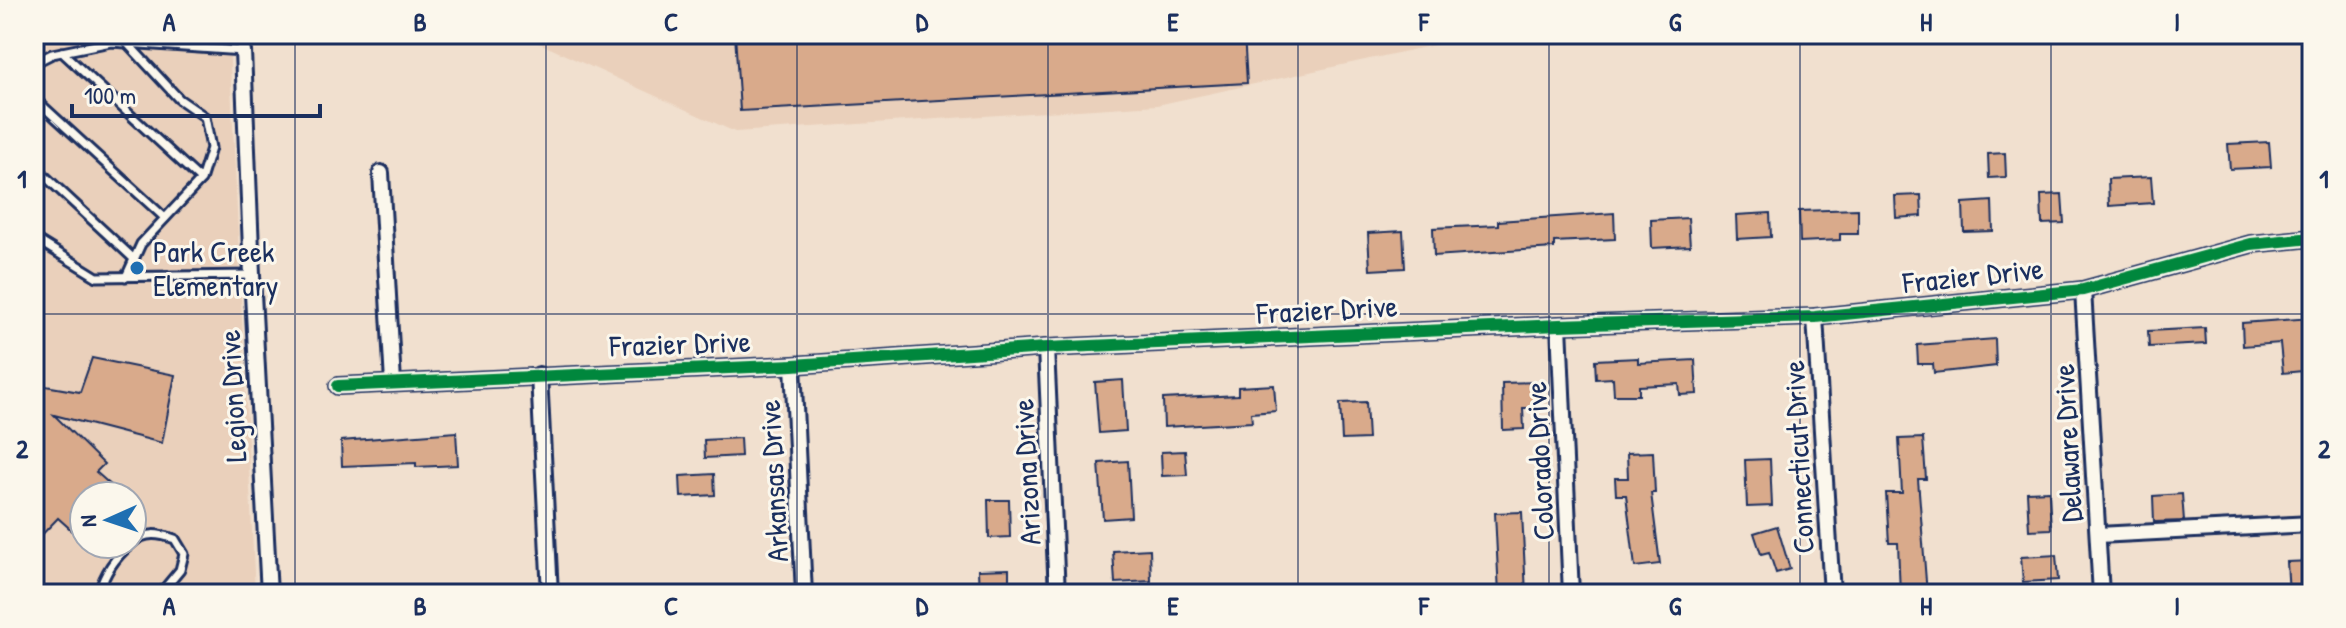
<svg xmlns="http://www.w3.org/2000/svg" width="2346" height="628" font-family="'Patrick Hand',sans-serif">
<style>
.built{fill:#ead0bb;fill-rule:evenodd}
.building{fill:#d9aa8b;stroke:#1b2f5e;stroke-width:2}
.lines{fill:none;stroke-linecap:round;stroke-linejoin:round}
.lane-casing{stroke:#1b2f5e;stroke-width:13}
.street-casing{stroke:#1b2f5e;stroke-width:20}
.lane{stroke:#fbf7ec;stroke-width:7}
.street{stroke:#fbf7ec;stroke-width:14}
.cycleway-casing{stroke:#fbf7ec;stroke-width:17}
.cycleway{stroke:#00873e;stroke-width:12}
.grid{fill:none;stroke:#1b2f5e;stroke-width:2;stroke-opacity:0.55}
.poi-dot{fill:#1f6fb2;stroke:#fbf7ec;stroke-width:3}
.labels{text-anchor:middle;dominant-baseline:central;stroke-width:6;stroke-linejoin:round;paint-order:stroke}
.poi-label{font-size:30px;fill:#1b2f5e;stroke:#fbf7ec;text-anchor:start}
.street-label{font-size:30px;fill:#1b2f5e;stroke:#fbf7ec}
.neatline{fill:none;stroke:#1b2f5e;stroke-width:3}
.grid-label{font-size:26px;text-anchor:middle;font-weight:bold;fill:#1b2f5e}
</style>
<rect width="100%" height="100%" fill="#f1e0cf"/>
<filter id="ink" filterUnits="userSpaceOnUse"><feTurbulence type="fractalNoise" baseFrequency=".0125" numOctaves="2"/><feDisplacementMap in="SourceGraphic" scale="16" xChannelSelector="R" yChannelSelector="G"/><feConvolveMatrix kernelMatrix="1 2 1 2 8 2 1 2 1" color-interpolation-filters="sRGB"/></filter>
<g filter="url(#ink)">
<!-- built -->
<g class="built">
<path d="M34,34h160l35,7 26,553h-221zM84,496h48v48h-48z"/>
<path d="M519,34h1113l1,2 -194,8 -282,61 -422,27z"/>
</g>
<!-- building -->
<g class="building">
<path d="M735,34h509l3,49 -507,28z"/>
<path d="M2269,142l2,25 -41,2 -2,-25z"/>
<path d="M2005,153l1,24 -17,1 -1,-24z"/>
<path d="M2151,177l2,26 -44,3 -1,-27z"/>
<path d="M2062,194l2,29 -22,1 -1,-29z"/>
<path d="M1921,195l1,21 -26,2 -1,-22z"/>
<path d="M1992,201l1,30 -29,1 -1,-29z"/>
<path d="M1858,209v25h-18v6l-40,2 -1,-31z"/>
<path d="M1614,213l1,26 -61,3v6l-120,8 -1,-28 65,-3v-4z"/>
<path d="M1770,213l1,24 -34,2 -1,-24z"/>
<path d="M1688,218l2,28 -38,2 -1,-28z"/>
<path d="M1403,231l2,37 -35,2 -2,-37z"/>
<path d="M2312,318v52l-29,3 -3,-30 -37,3 -1,-23z"/>
<path d="M2205,328l1,16 -57,3 -1,-16z"/>
<path d="M1995,339l1,27 -62,7 -1,-9h-15l-1,-19z"/>
<path d="M92,358l83,17 -13,68 -108,-28 50,49 -8,8 18,16 -6,8h-24v31l-7,8 -19,-17 -24,25v-159l46,8z"/>
<path d="M1638,358v5l57,-3 2,34 -17,1 -1,-11 -40,2v9h-25l-1,-17 -17,1 -1,-19z"/>
<path d="M1123,380l3,51 -27,2 -4,-51z"/>
<path d="M1538,382v26h-15l1,21 -21,1 -1,-47z"/>
<path d="M1274,385l2,26 -25,2 1,9 -88,5 -1,-28 75,-4v-8z"/>
<path d="M1366,402l2,37 -26,1 -2,-37z"/>
<path d="M456,432l2,33 -42,2v-4l-74,3 -1,-25z"/>
<path d="M740,438l1,18 -36,2 -1,-18z"/>
<path d="M1923,438l3,41h-8l9,115h-27l-2,-51h-9l-3,-50h16l-3,-54z"/>
<path d="M1185,451l2,24 -25,1 -1,-24z"/>
<path d="M1653,452l2,41h-4l9,71 -25,3 -9,-72h-10l-1,-17h13l-1,-25z"/>
<path d="M1770,459l2,47 -25,1 -2,-47z"/>
<path d="M1128,461l3,56 -28,2 -4,-56z"/>
<path d="M714,474l1,21 -34,2 -1,-21z"/>
<path d="M2049,491l2,38 -22,1 -2,-38z"/>
<path d="M2182,494l2,27 -30,1 -1,-26z"/>
<path d="M988,500h21l1,37 -21,1z"/>
<path d="M1522,512l4,82h-27l-4,-81z"/>
<path d="M1777,526l13,43 -14,4 -7,-21 -8,2 -7,-21z"/>
<path d="M1150,549l1,32 -36,2 -2,-32z"/>
<path d="M2056,555l2,25 -35,2 -2,-25z"/>
<path d="M2312,561v33h-23l-2,-32z"/>
<path d="M1009,569v25h-30l-1,-24z"/>
</g>
<g class="lines">
<!-- lane casing -->
<g class="lane-casing">
<g id="lane">
<path d="M1290,34h9"/>
<path d="M62,52l139,128"/>
<path d="M34,63l18,-9 59,-12 132,9 3,-17"/>
<path d="M34,98l131,120"/>
<path d="M34,166l100,93"/>
<path d="M34,238l63,39 155,-2"/>
<path d="M126,277l15,-33 60,-64 10,-32 -6,-31 -26,-18 -50,-54"/>
<path d="M132,543c14,-12 27,-9 43,-4l9,15 -4,16 -20,24"/>
<path d="M98,594c7,-21 16,-36 33,-50"/>
</g>
</g>
<!-- street casing -->
<g class="street-casing">
<g id="street">
<path d="M243,51l9,224 17,319"/>
<path d="M381,173l12,210"/>
<path d="M2083,290l18,304"/>
<path d="M1815,317l17,277"/>
<path d="M1559,325l12,269"/>
<path d="M1046,348l11,246"/>
<path d="M793,365l11,229"/>
<path d="M539,375l11,219"/>
<path d="M338,386l455,-21 253,-17 513,-23 256,-8 268,-27 168,-46 61,-6"/>
<path d="M2098,535l214,-11"/>
</g>
</g>
<!-- lane -->
<use href="#lane" class="lane"/>
<!-- street -->
<use href="#street" class="street"/>
<!-- cycleway casing -->
<g class="cycleway-casing">
<path id="cycleway" d="M338,386l455,-21 253,-17 513,-23 256,-8 268,-27 168,-46 61,-6"/>
</g>
<!-- cycleway -->
<use href="#cycleway" class="cycleway"/>
</g>
</g>
<!-- grid -->
<path class="grid" d="M295,34v560M546,34v560M797,34v560M1048,34v560M1298,34v560M1549,34v560M1800,34v560M2051,34v560M34,314h2278"/>
<!-- markers -->
<circle class="poi-dot" cx="137" cy="268" r="8"/>
<g class="labels">
<!-- poi labels -->
<g class="poi-label">
<text x="153" y="251">Park Creek<tspan x="153" dy="34">Elementary</tspan></text>
</g>
<!-- street labels -->
<g class="street-label">
<text transform="translate(1973 275) rotate(-6)">Frazier Drive</text>
<text transform="translate(1327 309) rotate(-3)">Frazier Drive</text>
<text transform="translate(680 343) rotate(-2)">Frazier Drive</text>
<text transform="translate(232 396) rotate(-93)">Legion Drive</text>
<text transform="translate(2067 443) rotate(-93)">Delaware Drive</text>
<text transform="translate(1798 457) rotate(-93)">Connecticut Drive</text>
<text transform="translate(1539 461) rotate(-93)">Colorado Drive</text>
<text transform="translate(1026 472) rotate(-93)">Arizona Drive</text>
<text transform="translate(773 481) rotate(-93)">Arkansas Drive</text>
</g>
</g>
<!-- margin -->
<rect width="2346" height="628" fill="none" stroke="#fbf7ec" stroke-width="88"/>
<!-- north arrow -->
<g transform="translate(108 520) rotate(267)"><circle r="38" fill="#fbf7ec" stroke="#a1a7b3" stroke-width="2"/>
<path d="M0-6L14 30L0 20L-14 30Z" fill="#1f6fb2"/>
<text y="-12" font-size="22" font-weight="bold" text-anchor="middle" fill="#1b2f5e">N</text>
</g>
<!-- scale -->
<path d="M72 104v12h248v-12" fill="none" stroke="#1b2f5e" stroke-width="4"/>
<text x="84" y="104" font-size="24" fill="#1b2f5e" stroke="#fbf7ec" stroke-width="6" paint-order="stroke">100 m</text>
<rect x="44" y="44" width="2258" height="540" class="neatline"/>
<g class="grid-label">
<text x="169" y="31">A</text>
<text x="420" y="31">B</text>
<text x="671" y="31">C</text>
<text x="922" y="31">D</text>
<text x="1173" y="31">E</text>
<text x="1424" y="31">F</text>
<text x="1675" y="31">G</text>
<text x="1926" y="31">H</text>
<text x="2177" y="31">I</text>
<text x="22" y="188">1</text>
<text x="2324" y="188">1</text>
<text x="22" y="458">2</text>
<text x="2324" y="458">2</text>
<text x="169" y="615">A</text>
<text x="420" y="615">B</text>
<text x="671" y="615">C</text>
<text x="922" y="615">D</text>
<text x="1173" y="615">E</text>
<text x="1424" y="615">F</text>
<text x="1675" y="615">G</text>
<text x="1926" y="615">H</text>
<text x="2177" y="615">I</text>
</g>
</svg>
